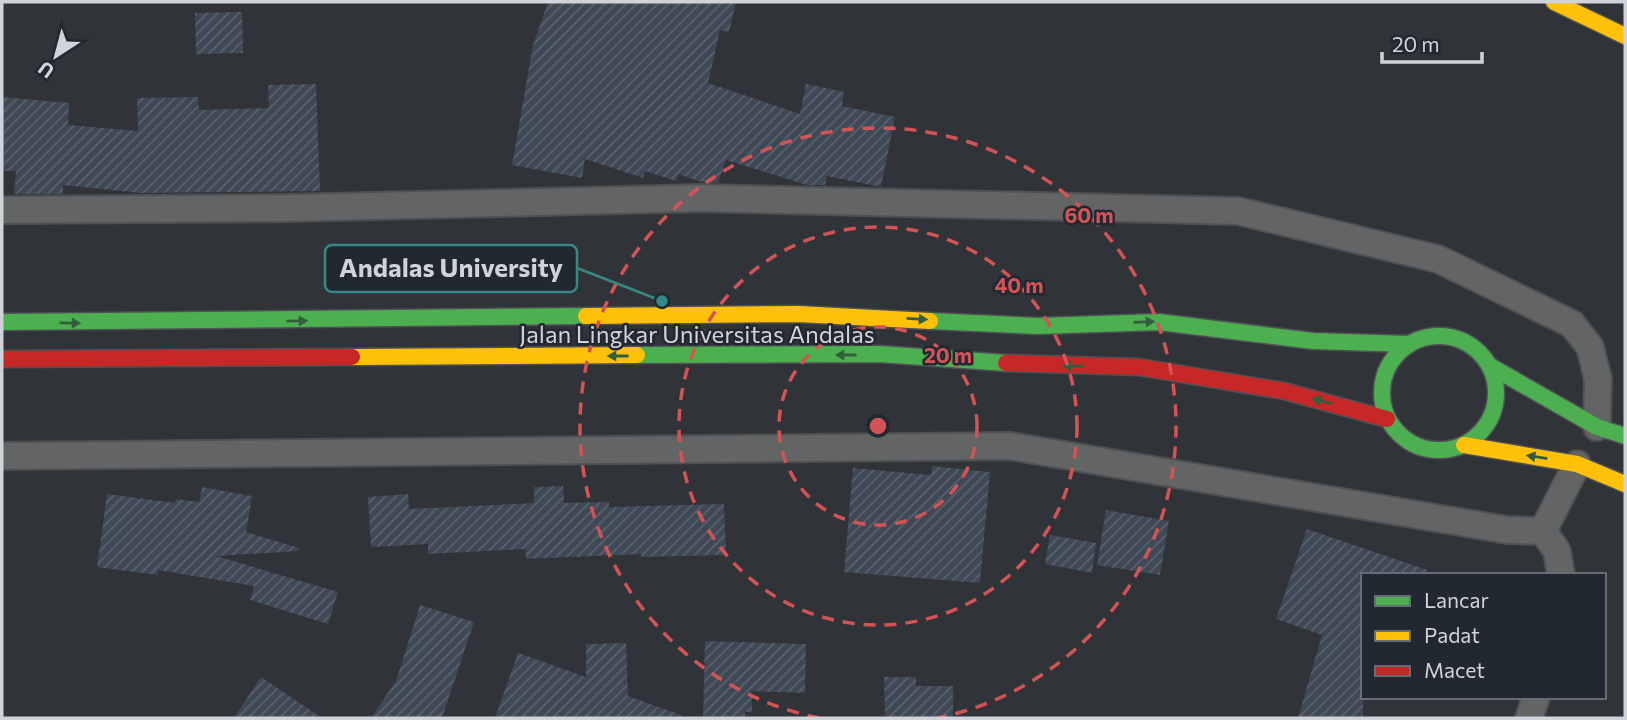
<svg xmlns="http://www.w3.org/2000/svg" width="1627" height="720" font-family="Commissioner,sans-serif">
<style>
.building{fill:url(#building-hatch)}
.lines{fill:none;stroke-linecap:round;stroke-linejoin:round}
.street-casing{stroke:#4e5054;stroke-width:30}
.fast-casing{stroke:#4e5054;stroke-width:19}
.slow-casing{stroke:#4e5054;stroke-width:19}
.jam-casing{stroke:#4e5054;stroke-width:19}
.street{stroke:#636464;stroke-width:26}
.fast{stroke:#4caf50;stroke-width:16}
.slow{stroke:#ffc107;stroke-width:16}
.jam{stroke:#c62828;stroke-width:16}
.oneway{fill:#335e3d}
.ring{fill:none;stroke:#d45354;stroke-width:3.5;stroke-dasharray:12 9}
.labels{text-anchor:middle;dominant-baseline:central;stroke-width:5;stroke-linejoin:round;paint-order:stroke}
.street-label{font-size:24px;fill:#d0d4da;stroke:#222831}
.centre{fill:#d45354;stroke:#222831;stroke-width:3.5}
.ring-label{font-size:21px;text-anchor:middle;font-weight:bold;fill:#d45354;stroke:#222831;stroke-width:5;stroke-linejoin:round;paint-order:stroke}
.leader{fill:none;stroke:#368984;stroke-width:2.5}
.callout-dot{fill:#368984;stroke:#222831;stroke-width:2.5}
.callout{fill:#222831;stroke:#368984;stroke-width:2.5}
.callout-label{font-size:26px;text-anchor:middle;font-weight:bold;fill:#d0d4da}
</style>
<defs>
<pattern id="building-hatch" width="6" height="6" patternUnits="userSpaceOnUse" patternTransform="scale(1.75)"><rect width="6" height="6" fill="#3f4855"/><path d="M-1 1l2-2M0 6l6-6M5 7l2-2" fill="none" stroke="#5a626d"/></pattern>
</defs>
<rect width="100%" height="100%" fill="#303338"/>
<!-- building -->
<g class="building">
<path d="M548,2h188l-7,30 -9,-2 -12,53 92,31 6,-30 38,8 -2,14 53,11 -14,70 -54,-11 -2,9h-18l-81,-25 -8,23 -16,-1 -24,-8 -2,7 -31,-10 -2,7 -58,-19 -3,19 -70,-13 21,-120z"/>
<path d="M242,12l1,41 -47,1 -1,-41z"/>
<path d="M316,84l4,107 -180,2 -77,-8v9h-49l2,-23h-14v-74l67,6 -1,22 70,6 -1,-33 61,-1 1,13 70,-2 -1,-23z"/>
<path d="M932,466l58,6 -10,111 -136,-11 9,-104 78,7z"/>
<path d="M563,486l1,17 45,-1v5l115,-3 2,51 -85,2v-3l-115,5 -1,-10 -97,5v-10l-57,3 -3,-50 40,-3 1,15 125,-6v-16z"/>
<path d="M202,487l50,9 -6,36 53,16v3l-83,5 122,36 -10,32 -78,-24 4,-14 -96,-16v5l-61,-8 10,-73 68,9 1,-4 23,3z"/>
<path d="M1106,510l63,11 -9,54 -63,-10z"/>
<path d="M1307,529l120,41v5h-64v143h-65l24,-83 -46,-16z"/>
<path d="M1050,535l46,8 -4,30 -47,-9z"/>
<path d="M420,605l54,17 -32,96h-71l25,-37z"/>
<path d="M705,641l101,3 -1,49 -53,-2v21h-7v6h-42z"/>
<path d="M626,643l2,53 53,19 -1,3h-185l23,-65 68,24v-33z"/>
<path d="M261,677l61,41h-88z"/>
<path d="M884,677h32v9h37v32h-68z"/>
</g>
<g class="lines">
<!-- street casing -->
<g class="street-casing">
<g id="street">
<path d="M2,210l287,-2 414,-10 535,13 200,48 134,65 18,23 8,32 -1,48"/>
<path d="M2,456l1008,-10 497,84 36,1 34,-67"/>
<path d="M1543,531l14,20 4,24"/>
<path d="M1529,718l7,-21"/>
</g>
</g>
<!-- fast casing -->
<g class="fast-casing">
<g id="fast">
<path d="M930,321l108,5 121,-4 154,19 97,3"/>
<path d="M2,322l584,-6"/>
<circle cx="1439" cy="393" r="57"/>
<path d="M637,355l243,-1 126,9"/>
<path d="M1490,366l107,61 28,9"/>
</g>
</g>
<!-- slow casing -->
<g class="slow-casing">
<g id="slow">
<path d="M1554,2l71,34"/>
<path d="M586,316l212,-2 132,7"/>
<path d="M352,357l285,-2"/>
<path d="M1464,445l113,19 48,20"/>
</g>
</g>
<!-- jam casing -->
<g class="jam-casing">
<g id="jam">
<path d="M2,359l350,-2"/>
<path d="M1006,363l133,4 145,24 103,28"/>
</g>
</g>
<!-- street -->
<use href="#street" class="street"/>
<!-- fast -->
<use href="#fast" class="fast"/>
<!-- slow -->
<use href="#slow" class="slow"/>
<!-- jam -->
<use href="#jam" class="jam"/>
</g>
<!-- one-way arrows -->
<defs><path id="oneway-solid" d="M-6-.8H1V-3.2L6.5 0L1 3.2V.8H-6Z" transform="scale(1.75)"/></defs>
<g class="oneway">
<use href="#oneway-solid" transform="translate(917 319) rotate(3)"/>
<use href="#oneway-solid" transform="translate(297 321) rotate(-1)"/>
<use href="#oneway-solid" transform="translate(1144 322) rotate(-2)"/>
<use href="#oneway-solid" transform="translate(70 323) rotate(1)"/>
<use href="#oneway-solid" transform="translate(846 355) rotate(180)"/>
<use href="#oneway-solid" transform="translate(618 356) rotate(180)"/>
<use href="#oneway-solid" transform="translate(1073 366) rotate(-179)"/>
<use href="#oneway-solid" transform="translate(1322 401) rotate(-165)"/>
<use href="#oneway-solid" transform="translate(1537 457) rotate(-171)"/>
</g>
<!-- distance rings -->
<g class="ring">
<circle cx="878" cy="426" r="99"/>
<circle cx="878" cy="426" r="199"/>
<path d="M819 718A298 298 0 1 1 937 718"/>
</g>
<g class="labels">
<!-- street labels -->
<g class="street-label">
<text x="697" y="333">Jalan Lingkar Universitas Andalas</text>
</g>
</g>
<circle cx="878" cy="426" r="10" class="centre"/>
<g class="ring-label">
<text x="1089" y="223">60 m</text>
<text x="1019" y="293">40 m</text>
<text x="948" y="363">20 m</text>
</g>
<!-- callouts -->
<path class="leader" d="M662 301L577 268"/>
<circle class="callout-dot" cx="662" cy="301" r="7"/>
<rect class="callout" x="325" y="245" width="252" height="47" rx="7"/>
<g class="callout-label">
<text x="451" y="277">Andalas University</text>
</g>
<!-- border -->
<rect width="1627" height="720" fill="none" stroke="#d0d4da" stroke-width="7"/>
<!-- legend -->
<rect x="1361" y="573" width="245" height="126" fill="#222831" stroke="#686d75" stroke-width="2"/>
<rect x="1375" y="596" width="35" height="10" fill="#4caf50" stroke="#686d75" stroke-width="2"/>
<text x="1424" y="608" font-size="21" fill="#d0d4da">Lancar</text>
<rect x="1375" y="631" width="35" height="10" fill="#ffc107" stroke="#686d75" stroke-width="2"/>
<text x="1424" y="643" font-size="21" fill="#d0d4da">Padat</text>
<rect x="1375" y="666" width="35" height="10" fill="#c62828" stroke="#686d75" stroke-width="2"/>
<text x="1424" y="678" font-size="21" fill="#d0d4da">Macet</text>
<!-- north arrow -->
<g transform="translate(56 56) rotate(216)" stroke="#222831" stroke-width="5" paint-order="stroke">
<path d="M0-5L12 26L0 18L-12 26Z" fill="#d0d4da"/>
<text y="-10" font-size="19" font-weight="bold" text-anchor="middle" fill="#d0d4da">U</text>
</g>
<!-- scale -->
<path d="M1382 52v10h100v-10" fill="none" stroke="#d0d4da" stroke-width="3.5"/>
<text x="1392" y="52" font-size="21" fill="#d0d4da" stroke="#222831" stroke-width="5" paint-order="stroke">20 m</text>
</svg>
